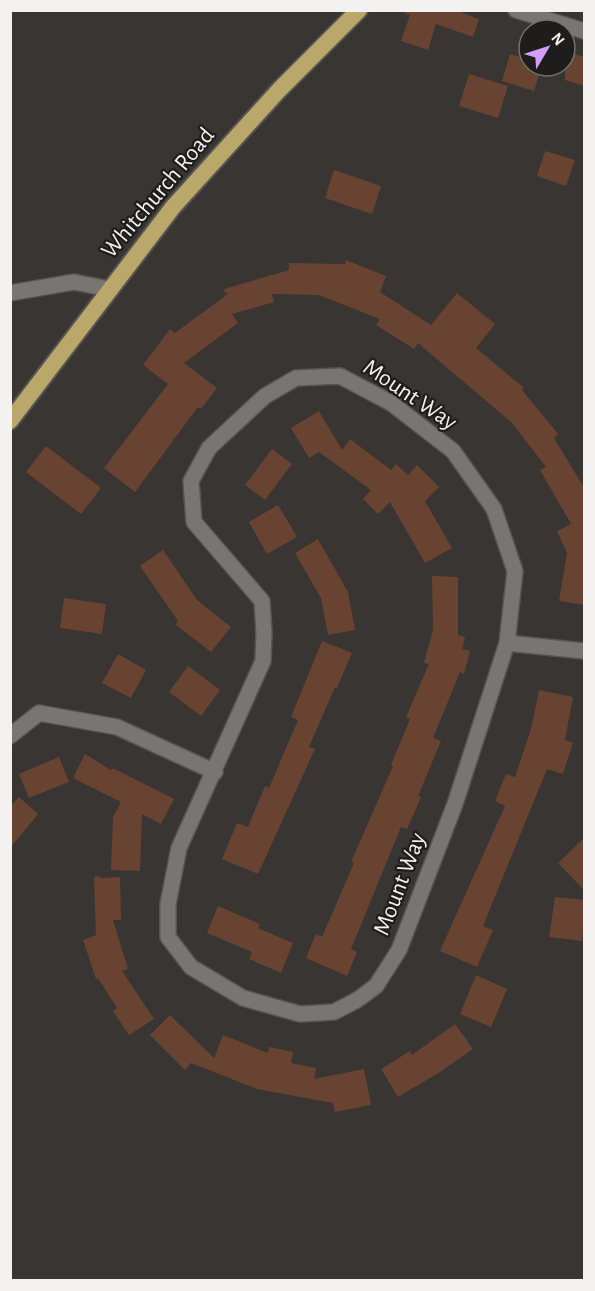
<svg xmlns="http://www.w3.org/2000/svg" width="595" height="1291" font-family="'Alegreya Sans',sans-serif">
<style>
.building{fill:#694331}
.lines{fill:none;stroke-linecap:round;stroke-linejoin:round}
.minor-casing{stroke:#575452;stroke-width:18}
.tertiary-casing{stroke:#575452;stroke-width:18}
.trunk-casing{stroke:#575452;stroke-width:20}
.minor{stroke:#797572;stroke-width:15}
.tertiary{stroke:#797572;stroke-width:15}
.trunk{stroke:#baa86b;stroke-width:16}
.labels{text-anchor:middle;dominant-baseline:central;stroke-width:4.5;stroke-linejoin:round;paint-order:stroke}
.street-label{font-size:24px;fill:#f4f2f0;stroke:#1f1d1c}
</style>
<rect width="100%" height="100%" fill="#383532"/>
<!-- building -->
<g class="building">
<path d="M405,10h50l24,9 -6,18 -37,-13 -8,26 -27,-9 9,-26 -5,-2z"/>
<path d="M565,51l20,6v29l-20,-6z"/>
<path d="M510,54l19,6v6h13l-8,25 -32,-10z"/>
<path d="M469,74l39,12 -10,32 -39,-12z"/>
<path d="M545,151l30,9 -9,26 -29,-10z"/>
<path d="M334,170l47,16 -9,28 -47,-16z"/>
<path d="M346,260l40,16 -6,16 51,33 26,-32 38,31 -19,24 48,40 -2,2 36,44 -4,4 31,51v116l-26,-4 8,-48 -10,-22 14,-7 -31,-54 6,-3 -34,-44 -94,-80 -4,6 -38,-24 4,-6 -61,-24 -47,-1 2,8 -42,12 6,9 -54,40 33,25 -16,21 -3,-2 -63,85 -31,-24 64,-84 -25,-19 27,-36 5,4 54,-40h-4l-1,-4 65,-19v-7l56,1z"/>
<path d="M319,411l23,39 8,-11 41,31 5,-6 12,11 9,-10 22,22 -14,14 27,47 -27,15 -35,-61 -12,12 -15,-15 8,-9 -52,-38 -10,6 -18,-30z"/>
<path d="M46,446l55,42 -20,26 -55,-42z"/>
<path d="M272,449l20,15 -27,36 -20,-15z"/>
<path d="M278,505l19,32 -30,17 -18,-32z"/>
<path d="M318,539l30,53 7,38 -27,5 -7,-37 -26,-45z"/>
<path d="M163,550l34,50 34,27 -20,25 -35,-27 2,-4 -38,-55z"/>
<path d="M432,576l26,1v58l7,2 -3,12 8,2 -6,23 -4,-2 -27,66 8,3 -23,55 3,1 -14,32 -6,-2 -50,122 6,3 -10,24 -41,-18 10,-24 6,3 32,-74 -3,-1 42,-96 -2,-1 19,-46 -4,-2 23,-53 -5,-1 9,-34z"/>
<path d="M64,598l42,6 -4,30 -42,-6z"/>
<path d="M322,641l30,12 -15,35 -2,-1 -26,60 6,2 -57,125 -36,-15 15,-36 11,4 17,-41 4,2 29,-68 -7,-3z"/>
<path d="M118,654l28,16 -15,28 -29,-15z"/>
<path d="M188,666l32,24 -19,26 -32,-24z"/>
<path d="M539,690l34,7 -8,43 8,3 -10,31 -16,-5 -64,157 10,4 -16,37 -37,-16 65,-145 -10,-5 11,-27 9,3 16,-48z"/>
<path d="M85,754l26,16 2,-2 61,31 -13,25 -19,-10 -2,57 -29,-1 2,-53 8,-15 -48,-24z"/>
<path d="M59,757l10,25 -40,16 -10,-24z"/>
<path d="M19,797l19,17 -28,34v-41z"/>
<path d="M585,837v54l-27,-28z"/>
<path d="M99,876l1,2 20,-1 1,43h-8l15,49 -6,2 32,48 -25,16 -16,-24 4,-3 -19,-30 -2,1 -13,-39 13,-5 -2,-58z"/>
<path d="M555,897l30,3 -3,41 -33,-4z"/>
<path d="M218,906l42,18 -2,4 35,15 -12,30 -32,-14 3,-7 -45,-19z"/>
<path d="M476,975l31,14 -16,38 -31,-13z"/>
<path d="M170,1015l44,43 9,-23 45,18 1,-6 24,5 -2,11 25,5 -2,11 50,-10 7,36 -36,7 -2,-9 -76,-14 -66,-26 -6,7 -35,-35z"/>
<path d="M455,1024l18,25 -33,23 -42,25 -17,-28 29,-18 2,4z"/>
</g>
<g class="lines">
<!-- minor casing -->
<g class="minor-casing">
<g id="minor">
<path d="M340,376l51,27 62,48 41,58 21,62 -8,72 -52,161 -56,146 -23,36 -19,14 -23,12 -34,2 -57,-16 -52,-31 -23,-30v-33l11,-56 84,-187 1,-28 -2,-32 -68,-79 -3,-41 18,-33 56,-52 31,-18z"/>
<path d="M507,643l77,8"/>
<path d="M10,736l29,-23 78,14 98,45"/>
</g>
</g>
<!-- tertiary casing -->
<g class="tertiary-casing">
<g id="tertiary">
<path d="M516,10l68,21"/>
<path d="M10,293l64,-11 35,7"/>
</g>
</g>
<!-- trunk casing -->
<g class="trunk-casing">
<path id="trunk" d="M10,421l163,-214 106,-117 80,-80"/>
</g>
<!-- minor -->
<use href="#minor" class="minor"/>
<!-- tertiary -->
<use href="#tertiary" class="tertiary"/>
<!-- trunk -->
<use href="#trunk" class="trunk"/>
</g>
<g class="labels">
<!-- street labels -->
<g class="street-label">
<text transform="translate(158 193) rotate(-50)">Whitchurch Road</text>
<text transform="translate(410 395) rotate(34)">Mount Way</text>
<text transform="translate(400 884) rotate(-69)">Mount Way</text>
</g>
</g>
<!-- border -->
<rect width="595" height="1291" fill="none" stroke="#f4f2f0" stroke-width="24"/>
<!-- north arrow -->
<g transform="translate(547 48) rotate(51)"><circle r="28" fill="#1f1d1c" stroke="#747271" stroke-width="1.5"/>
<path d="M0-4.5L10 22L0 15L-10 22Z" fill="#d49cfb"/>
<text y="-9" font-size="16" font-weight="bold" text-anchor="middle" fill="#f4f2f0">N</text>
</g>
</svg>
